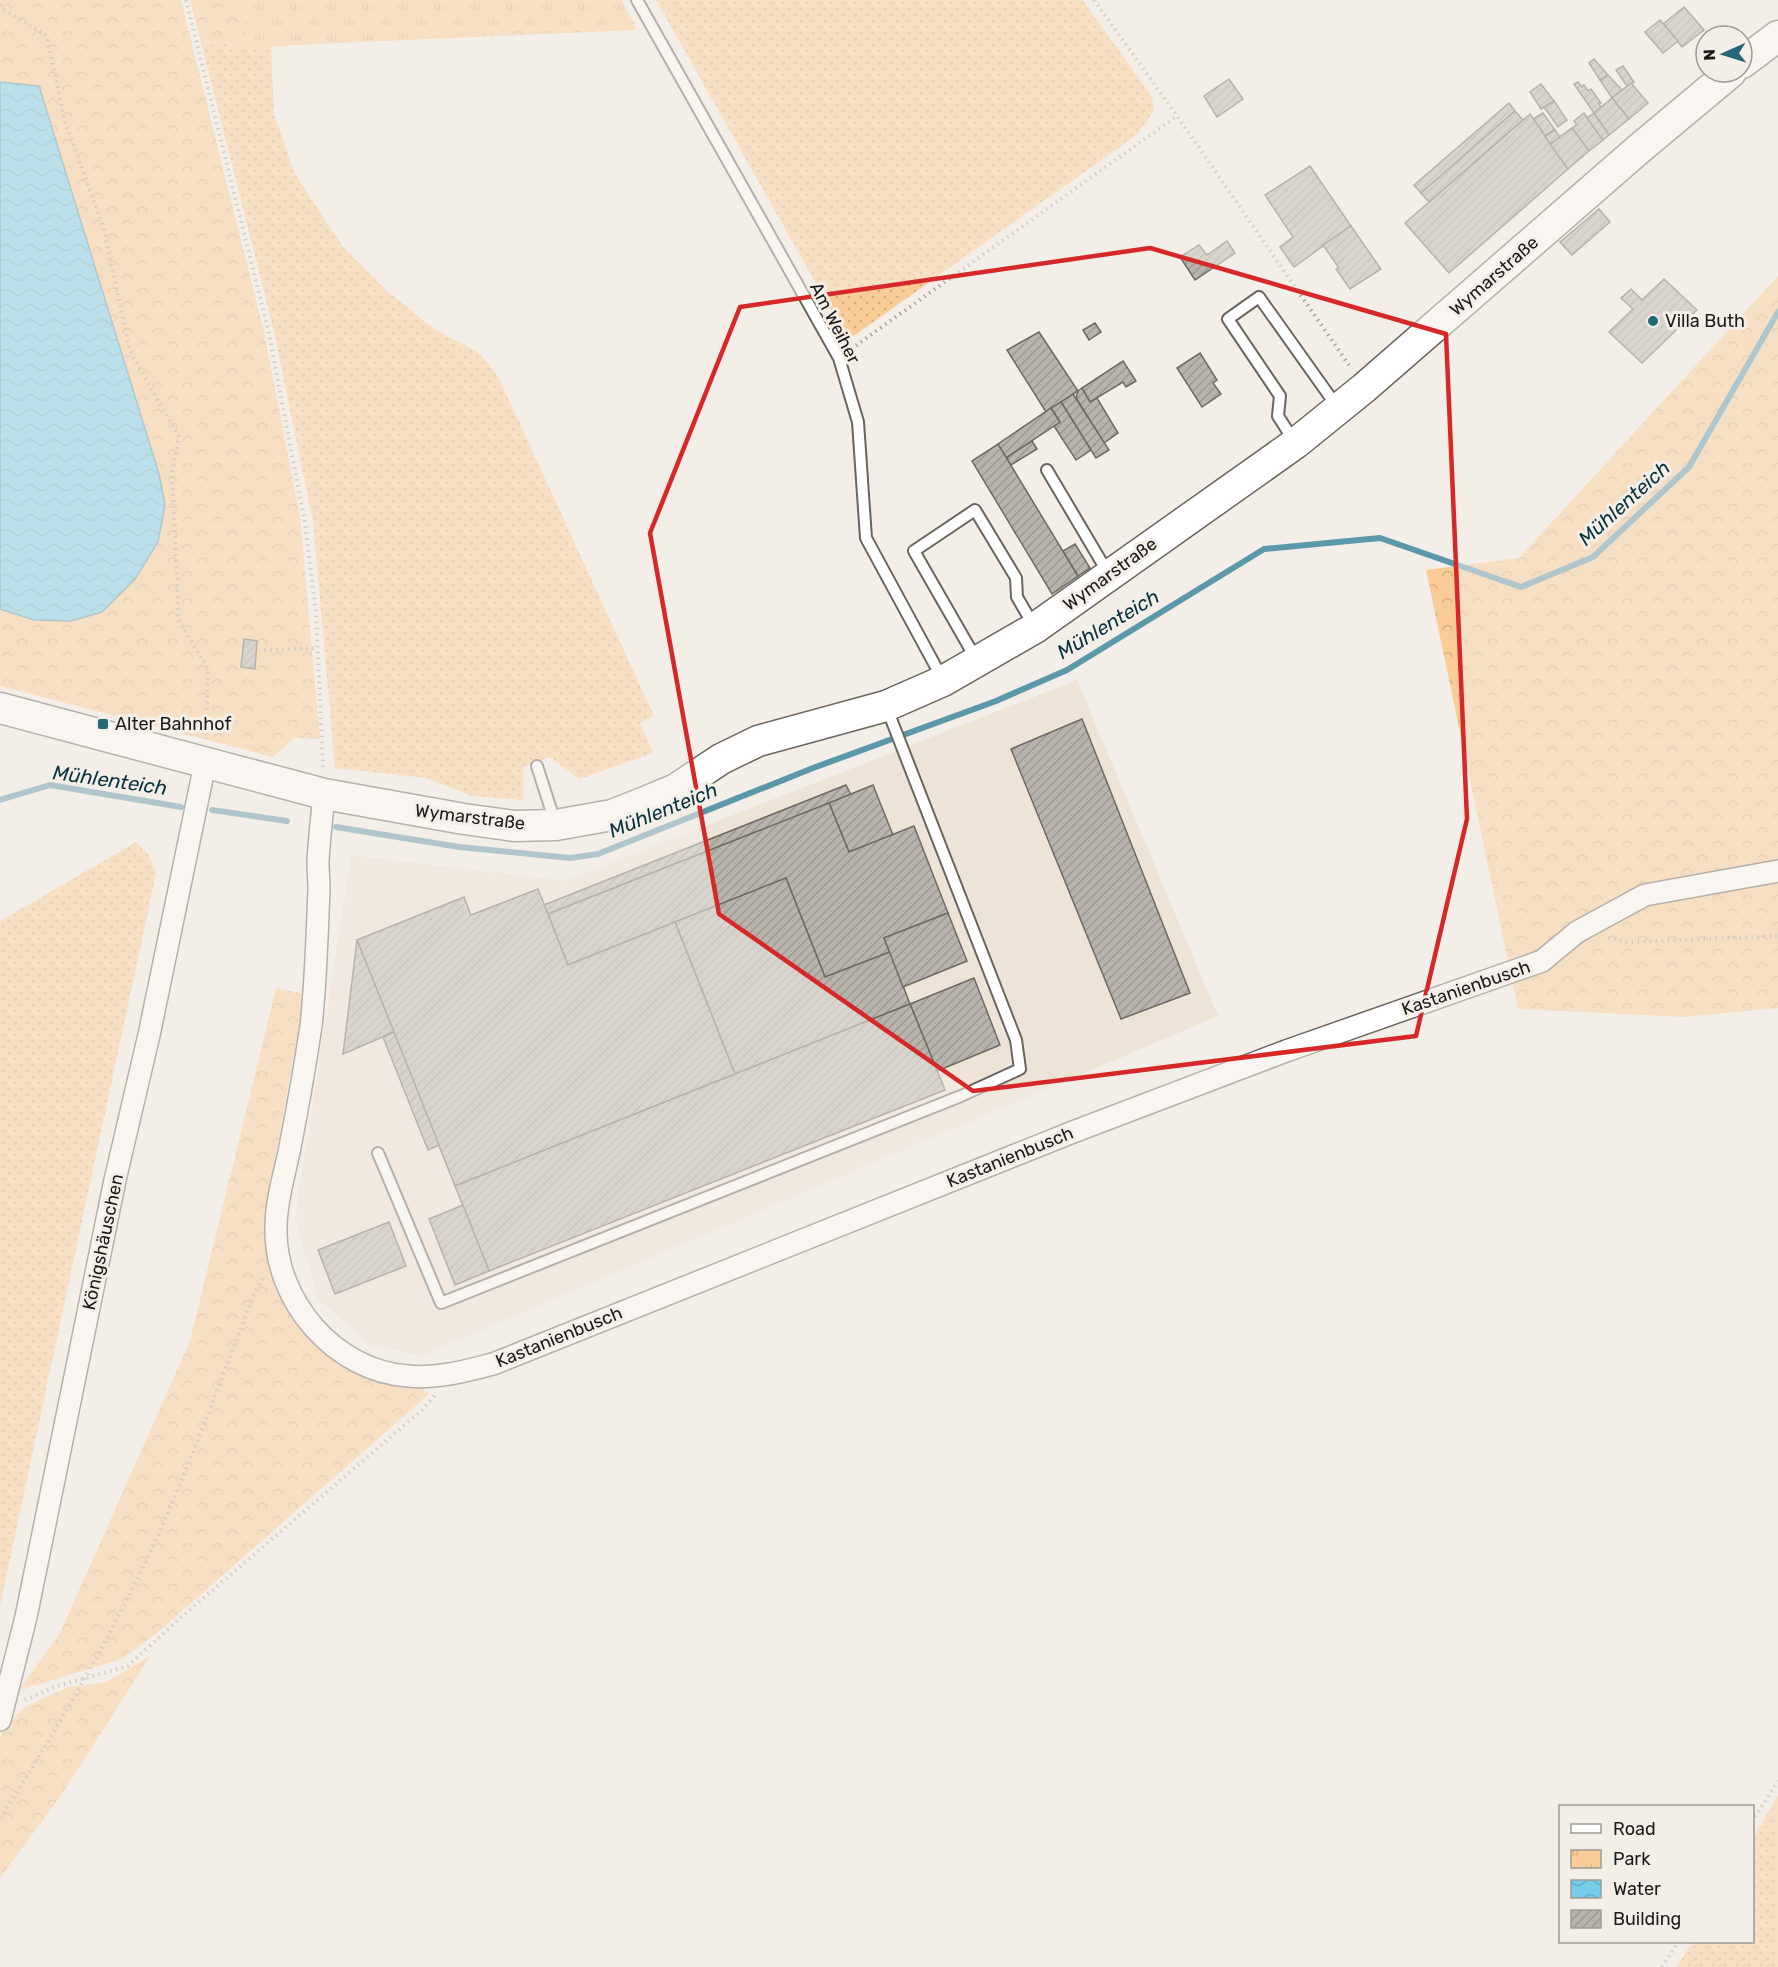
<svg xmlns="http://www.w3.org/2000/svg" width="1778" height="1967" font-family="Rubik,sans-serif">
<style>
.built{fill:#eee3d7}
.grass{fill:url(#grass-dots)}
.forest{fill:url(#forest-crowns)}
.park{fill:url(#park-tufts)}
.water{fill:url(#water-waves);stroke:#5b98aa;stroke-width:1.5}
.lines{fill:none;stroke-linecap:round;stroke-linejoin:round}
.stream{stroke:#5b98aa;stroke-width:6}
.building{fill:url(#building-hatch);stroke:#6e6963;stroke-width:1.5}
.service-casing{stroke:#6a655f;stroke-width:14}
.minor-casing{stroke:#6a655f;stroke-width:24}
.secondary-casing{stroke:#6a655f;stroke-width:33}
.path{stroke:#a8a49f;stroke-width:4;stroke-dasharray:1.5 4.5;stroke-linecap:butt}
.service{stroke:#fff;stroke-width:10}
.minor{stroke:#fff;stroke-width:21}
.secondary{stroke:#fff;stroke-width:30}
.marked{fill:none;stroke:#d62828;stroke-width:4.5;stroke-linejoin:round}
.poi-dot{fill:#246779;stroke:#f4eee8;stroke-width:2}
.labels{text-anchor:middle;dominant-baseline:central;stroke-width:6;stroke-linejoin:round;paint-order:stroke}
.street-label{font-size:18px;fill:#1d1b19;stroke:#f4eee8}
.poi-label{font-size:18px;fill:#1d1b19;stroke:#f4eee8;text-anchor:start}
.water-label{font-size:20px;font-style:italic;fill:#07333e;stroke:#f4eee8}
</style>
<defs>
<pattern id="grass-dots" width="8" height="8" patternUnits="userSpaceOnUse" patternTransform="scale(1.5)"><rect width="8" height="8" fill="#facd98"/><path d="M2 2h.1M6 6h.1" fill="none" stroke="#d6af82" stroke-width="1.8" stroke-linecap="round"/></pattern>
<pattern id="forest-crowns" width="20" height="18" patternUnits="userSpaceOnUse" patternTransform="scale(1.5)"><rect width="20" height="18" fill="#facd98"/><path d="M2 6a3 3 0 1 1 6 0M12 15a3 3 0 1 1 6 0" fill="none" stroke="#d6af82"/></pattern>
<pattern id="park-tufts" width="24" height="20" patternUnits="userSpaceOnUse" patternTransform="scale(1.5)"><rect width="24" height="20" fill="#facd98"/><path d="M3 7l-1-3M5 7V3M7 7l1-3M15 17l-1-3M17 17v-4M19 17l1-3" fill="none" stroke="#d6af82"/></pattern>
<pattern id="water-waves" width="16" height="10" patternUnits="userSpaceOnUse" patternTransform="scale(1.5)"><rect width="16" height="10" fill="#76cde8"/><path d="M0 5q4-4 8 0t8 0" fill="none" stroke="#66afc6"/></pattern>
<pattern id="building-hatch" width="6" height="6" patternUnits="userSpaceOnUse" patternTransform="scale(1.5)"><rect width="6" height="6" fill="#b9b3ad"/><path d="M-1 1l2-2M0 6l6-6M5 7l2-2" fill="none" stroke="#9f9994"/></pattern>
</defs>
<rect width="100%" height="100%" fill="#f4eee8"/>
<!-- built -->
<path class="built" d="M1077,680l141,336 -797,340 -51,-11 -52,-46 -23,-81 56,-363 214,26z"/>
<!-- grass -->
<g class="grass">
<path d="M656,0h427l69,97 2,14 -16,23 -290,206z"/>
<path d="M201,43l70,3 3,68 21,60 48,73 44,44 50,40 43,22 19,25 155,338 -14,7 13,30 -74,26 -29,-22 -27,10v33l-51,-4 -46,-18 -91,-10 -22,-246 -40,-195z"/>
<path d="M136,842l13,13 7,19 -156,732v-685z"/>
<path d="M1778,1795v172h-101l15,-25h60l1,-104z"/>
</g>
<!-- forest -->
<g class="forest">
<path d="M0,0h181l83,332 36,184 20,223 -26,-1 -21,19 -273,-71v-77l34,11 37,1 31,-9 -63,-526 -39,-4z"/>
<path d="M190,0h430l16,30 -365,16 -70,-3z"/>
<path d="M1778,276v732l-94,9 -166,-8 -92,-439 93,-12z"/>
<path d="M276,988l29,6 -38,209 11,83 21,34 120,65 10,9 -273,240 -34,25 -103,31 41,-57 130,-292z"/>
<path d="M151,1655l-89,139 -62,84v-140l5,-10 20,-21 43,-20 38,-5z"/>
</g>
<!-- park -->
<path class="park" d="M238,0h383l17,30 -4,-6 -386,24 1,8z"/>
<!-- water -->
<path class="water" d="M0,82l39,4 120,388 6,31 -7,37 -23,37 -33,33 -31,9 -37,-1 -34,-11z"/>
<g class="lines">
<!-- stream -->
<g class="stream">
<path d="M0,800l50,-15 131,22"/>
<path d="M212,810l75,11"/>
<path d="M336,827l123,20 111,11 28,-4 215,-86 183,-67 71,-31 197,-121 116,-11 141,49 72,-30 96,-90 89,-155"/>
</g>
</g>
<!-- building -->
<g class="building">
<path d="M1684,7l20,23 -22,17 -19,-23z"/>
<path d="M1660,20l18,21 -15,12 -18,-21z"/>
<path d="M1594,59l14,16 -8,5 -11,-17z"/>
<path d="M1623,66l11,16 -7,4 -11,-16z"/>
<path d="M1608,75l14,15 -10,8 -12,-18z"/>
<path d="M1229,79l14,20 -26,18 -13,-21z"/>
<path d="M1578,82l4,5 2,-2 4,6 3,-2 10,14 -2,1 2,3 -7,6 -20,-29z"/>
<path d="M1631,83l17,20 -19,16 -17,-21z"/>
<path d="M1541,84l13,17 -13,8 -11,-17z"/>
<path d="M1612,98l17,21 -20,16 -15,-22z"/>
<path d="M1554,101l13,19 -9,7 -14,-20z"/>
<path d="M1509,103l6,8 -94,82 -7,-8z"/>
<path d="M1515,111l8,9 -94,82 -8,-9z"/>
<path d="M1543,113l12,17 -10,6 -12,-17z"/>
<path d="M1584,113l19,27 -14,11 -17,-23 5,-3 -3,-4z"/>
<path d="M1594,113l15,22 -6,5 -16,-22z"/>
<path d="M1530,114l38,55 -119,104 -44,-50z"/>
<path d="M1572,128l17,23 -21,18 -18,-25z"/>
<path d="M1555,130l5,7 -10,7 -5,-8z"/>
<path d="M1310,166l41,60 -57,41 -14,-20 13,-10 -28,-42z"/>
<path d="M1599,209l11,13 -38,33 -12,-13z"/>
<path d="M1351,226l30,43 -31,20 -14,-20 3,-1 -16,-23z"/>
<path d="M1227,241l8,12 -40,27 -15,-23 19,-12 8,10z"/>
<path d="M1664,279l33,31 -55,53 -33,-31 24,-23 -12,-11 10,-9 11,11z"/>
<path d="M1095,323l6,9 -12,8 -6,-10z"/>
<path d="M1039,332l39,59 -32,21 -39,-62z"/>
<path d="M1200,353l17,27 -4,3 8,11 -19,13 -25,-39z"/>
<path d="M1123,361l13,20 -10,6 -3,-5 -33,20 -8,-14z"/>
<path d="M1082,388l8,14 7,-4 21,35 -14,10 -28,-45 2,-7z"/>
<path d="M1073,394l36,56 -13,8 -35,-56z"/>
<path d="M1061,402l30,48 -15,10 -22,-34 6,-4 -9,-14z"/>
<path d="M1051,408l9,14 -54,36 -8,-14z"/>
<path d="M1032,441l5,8 -26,16 -5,-7z"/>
<path d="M998,444l80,132 -26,18 -80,-133z"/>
<path d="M1075,544l15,24 -12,8 -15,-25z"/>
<path d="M244,639l13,2 -2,28 -14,-2z"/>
<path d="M1082,719l108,274 -69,26 -110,-270z"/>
<path d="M846,785l5,10 -303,119 -4,-9z"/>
<path d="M873,785l20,50 -44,17 -20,-49z"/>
<path d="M829,803l20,49 65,-26 34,87 -64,25 6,14 -65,25 -39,-99 -218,87 -20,-51z"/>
<path d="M786,878l39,99 65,-25 20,52 -175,70 -60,-152z"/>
<path d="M538,889l30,76 107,-43 60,152 -280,112 -98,-246 107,-43 7,18z"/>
<path d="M948,913l19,48 -64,26 -19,-49z"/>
<path d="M357,940l37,92 -51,22z"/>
<path d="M974,978l26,67 -63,26 -27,-67z"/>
<path d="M910,1004l35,86 -456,181 -34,-85z"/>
<path d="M394,1032l45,113 -11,5 -45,-113z"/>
<path d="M463,1205l26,66 -34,14 -26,-66z"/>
<path d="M389,1222l17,44 -71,28 -17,-44z"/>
</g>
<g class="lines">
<!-- service casing -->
<g class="service-casing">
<g id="service">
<path d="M637,0l202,358 19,64 8,116 77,142"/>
<path d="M1294,441l-16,-25 2,-20 -52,-77 31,-22 79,111"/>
<path d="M1047,470l61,103"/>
<path d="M976,659l-62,-108 61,-41 41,68 1,19 17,29"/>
<path d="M537,766l18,56"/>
<path d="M378,1153l63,150 520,-207 59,-27 -4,-29 -130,-334"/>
</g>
</g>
<!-- minor casing -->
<g class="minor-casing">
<g id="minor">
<path d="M324,794c-2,23 -5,46 -6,68 0,9 1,18 1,28 -2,45 -3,91 -8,136 -6,40 -13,80 -21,121 -5,26 -14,53 -14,80 -2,74 59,144 132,149 30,3 57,-5 85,-12l580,-232 213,-81 256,-90 35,-29 68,-37 133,-24"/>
<path d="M0,1720l26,-103 89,-437 34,-145 56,-271"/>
</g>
</g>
<!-- secondary casing -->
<g class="secondary-casing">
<g id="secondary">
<path d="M1742,63l36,-27"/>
<path d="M0,708l324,86 140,25 50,7 42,-1 56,-10 28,-11 36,-15 45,-30 37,-18 128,-35 57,-25 92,-53 261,-185 68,-55 276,-240 91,-76"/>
</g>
</g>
<!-- path -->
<g class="path">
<path d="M186,0l82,329 37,194 11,89 7,156"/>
<path d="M1094,0l83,116 174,252"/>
<path d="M0,5l5,5 42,26 18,86 38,104 27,125 49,86 -7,36 7,149 29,46 -2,71"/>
<path d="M851,349l326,-233"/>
<path d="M264,650l53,-2"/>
<path d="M1608,938l20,4 150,-6"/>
<path d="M25,1700l29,-13 74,-21 50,-46 244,-210 13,-15"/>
<path d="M0,1818c50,-76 95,-155 136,-236 46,-94 81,-193 119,-290l9,-16"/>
<path d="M1752,1822l26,-41"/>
<path d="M1662,1967l16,-25"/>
</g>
<!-- service -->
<use href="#service" class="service"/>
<!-- minor -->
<use href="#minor" class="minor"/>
<!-- secondary -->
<use href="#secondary" class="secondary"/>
</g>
<!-- marked area -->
<path d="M0 0H1778V1967H0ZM1150,248l296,86 21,485 -51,217 -443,55 -254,-177 -69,-381 90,-226z" fill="#f4eee8" fill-opacity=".55" fill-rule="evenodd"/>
<path class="marked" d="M1150,248l296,86 21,485 -51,217 -443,55 -254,-177 -69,-381 90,-226z"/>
<!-- markers -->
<g class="poi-dot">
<circle cx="1653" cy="321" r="6"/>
<rect x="97" y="718" width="12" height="12" rx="3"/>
</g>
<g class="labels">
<!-- street labels -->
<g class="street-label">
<text transform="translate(1494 276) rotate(-41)">Wymarstraße</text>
<text transform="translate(835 323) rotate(63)">Am Weiher</text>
<text transform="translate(1110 574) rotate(-36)">Wymarstraße</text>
<text transform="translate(470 817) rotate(7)">Wymarstraße</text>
<text transform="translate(1466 988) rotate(-19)">Kastanienbusch</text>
<text transform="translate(1010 1157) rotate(-22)">Kastanienbusch</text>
<text transform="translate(103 1242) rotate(-78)">Königshäuschen</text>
<text transform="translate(559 1337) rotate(-22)">Kastanienbusch</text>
</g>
<!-- poi labels -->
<g class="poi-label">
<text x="1665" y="321">Villa Buth</text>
<text x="115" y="724">Alter Bahnhof</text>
</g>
<!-- water labels -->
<g class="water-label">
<text transform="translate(1624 503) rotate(-42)">Mühlenteich</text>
<text transform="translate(1108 624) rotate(-31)">Mühlenteich</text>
<text transform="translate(110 780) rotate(8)">Mühlenteich</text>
<text transform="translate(663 810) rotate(-22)">Mühlenteich</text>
</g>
</g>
<!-- legend -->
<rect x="1559" y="1805" width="195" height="138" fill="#f4eee8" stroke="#9e9a95" stroke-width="1.5"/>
<rect x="1571" y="1824" width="30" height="9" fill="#ffffff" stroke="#9e9a95" stroke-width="1.5"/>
<text x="1613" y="1835" font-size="18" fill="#1d1b19">Road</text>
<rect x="1571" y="1850" width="30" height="18" fill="url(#park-tufts)" stroke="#9e9a95" stroke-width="1.5"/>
<text x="1613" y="1865" font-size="18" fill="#1d1b19">Park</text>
<rect x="1571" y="1880" width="30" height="18" fill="url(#water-waves)" stroke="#9e9a95" stroke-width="1.5"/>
<text x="1613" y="1895" font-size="18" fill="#1d1b19">Water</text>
<rect x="1571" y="1910" width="30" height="18" fill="url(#building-hatch)" stroke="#9e9a95" stroke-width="1.5"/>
<text x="1613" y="1925" font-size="18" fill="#1d1b19">Building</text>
<!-- north arrow -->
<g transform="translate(1724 54) rotate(267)"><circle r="28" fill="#f4eee8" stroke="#9e9a95" stroke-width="1.5"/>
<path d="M0-4.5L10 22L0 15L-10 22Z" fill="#246779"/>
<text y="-9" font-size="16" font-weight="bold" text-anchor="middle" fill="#1d1b19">N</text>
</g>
</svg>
